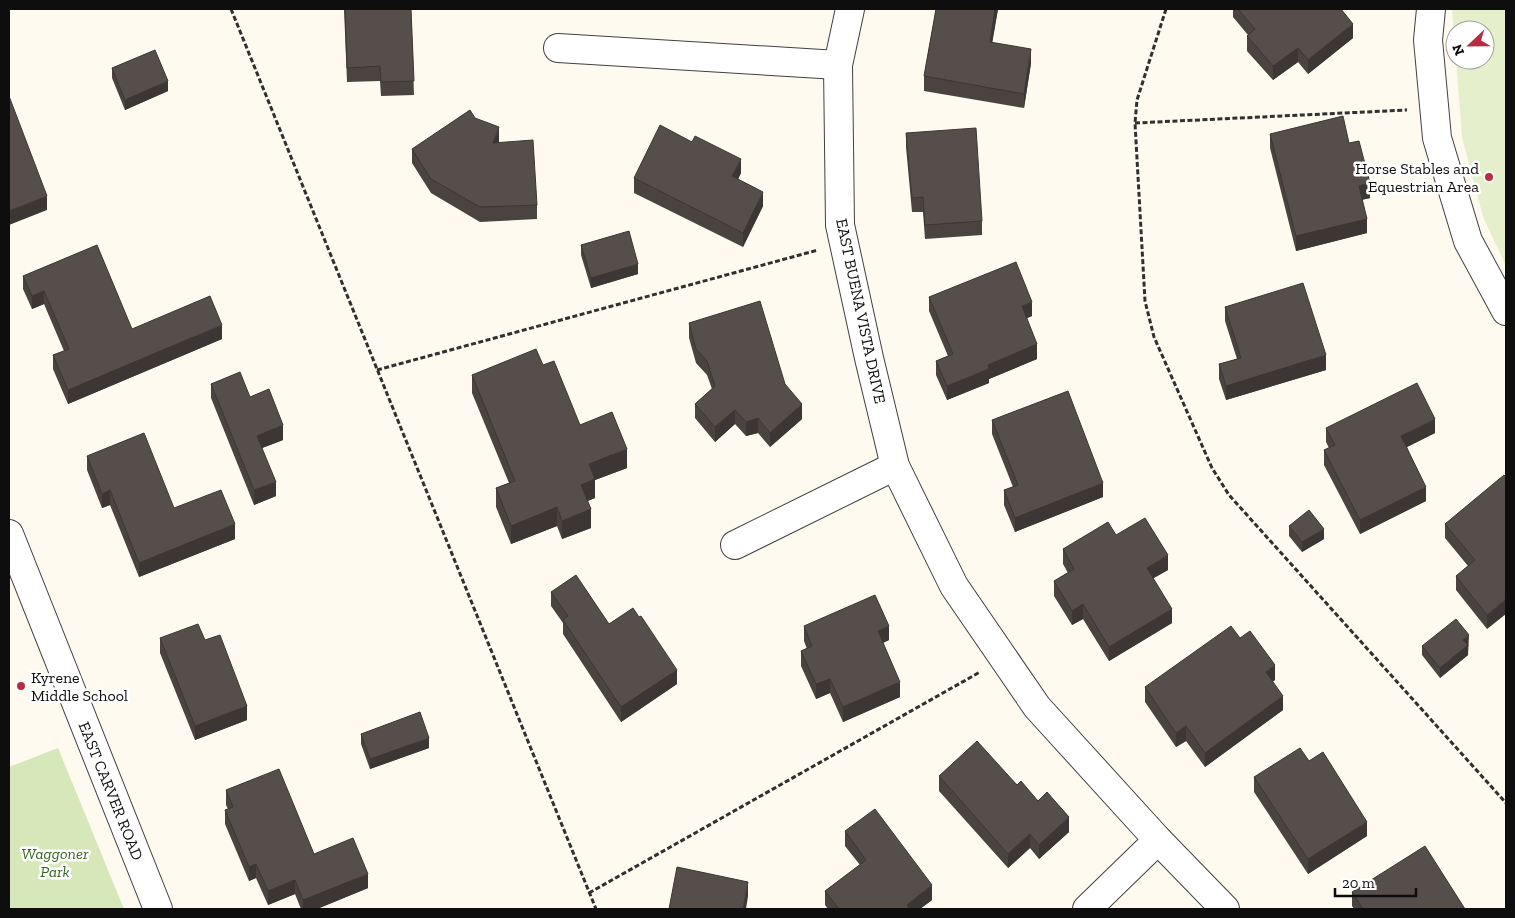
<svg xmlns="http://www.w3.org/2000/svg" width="1515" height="918" font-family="'Zilla Slab',serif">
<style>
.green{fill:#d6e7ba}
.pitch{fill:#e6efcc}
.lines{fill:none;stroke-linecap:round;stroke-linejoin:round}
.minor-casing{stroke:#414141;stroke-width:30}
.path{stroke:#303030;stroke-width:3;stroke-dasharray:5 2.5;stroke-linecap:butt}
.minor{stroke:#fff;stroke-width:28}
.wall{fill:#4a4340}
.shaded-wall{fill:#3c3734}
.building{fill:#564e4a;stroke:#3c3734}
.poi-dot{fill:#b72c42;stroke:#fff;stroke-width:2}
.labels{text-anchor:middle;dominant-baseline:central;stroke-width:5;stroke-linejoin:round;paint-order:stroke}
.poi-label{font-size:16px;fill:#0e0e0e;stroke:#fff;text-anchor:end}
.street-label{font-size:16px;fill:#0e0e0e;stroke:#fff}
.park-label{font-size:16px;font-style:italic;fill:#366221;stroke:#fff}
</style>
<rect width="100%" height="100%" fill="#fefaef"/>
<!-- green -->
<path class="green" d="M58,748l66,161h-115v-142z"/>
<!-- pitch -->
<path class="pitch" d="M1452,9h54v257l-23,-49 -21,-80 -6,-77h29v-30h-30v17z"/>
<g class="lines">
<!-- minor casing -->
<g class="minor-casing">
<g id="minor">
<path d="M850,9l-12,56 2,160 29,133 26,108 59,120 83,121 121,133 67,69"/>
<path d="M1431,9l-3,31 9,98 31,103 38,70"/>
<path d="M558,48l280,17"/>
<path d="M9,534l149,375"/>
<path d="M735,545l160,-79"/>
<path d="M1087,909l71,-69"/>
</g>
</g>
<!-- path -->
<g class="path">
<path d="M231,9l365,900"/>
<path d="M1166,9l-29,91 -2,23 10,178 9,36 58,131 17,27 277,308"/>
<path d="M1135,123l272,-13"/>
<path d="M377,370l441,-120"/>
<path d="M589,893l391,-221"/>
</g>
<!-- minor -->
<use href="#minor" class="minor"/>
</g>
<!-- wall -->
<g class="wall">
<path d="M344,9h67l3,86 -33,1 -1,-15 -33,1z"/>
<path d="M936,9h62l-6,33 39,21 -7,45 -100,-17v-15z"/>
<path d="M1233,9h108l12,29 -45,36 -10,-12 -25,18 -26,-29v-15l1,-1 -15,-18z"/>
<path d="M112,68l56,23 -43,19 -13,-32z"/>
<path d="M475,118l24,23v1l38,63v14l-57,3 -49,-29 -19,-30v-14z"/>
<path d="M906,133l76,88v14l-57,4 -2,-27h-11l-6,-65z"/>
<path d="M1270,134l79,9 21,55 -8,2 5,33 -71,18 -26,-103z"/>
<path d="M741,173l-3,6 25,27 -20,41 -109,-54v-15z"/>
<path d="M581,245l57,29 -47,14 -10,-33z"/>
<path d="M23,276l109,53 90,10 -154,65 -15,-35v-14l11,-4 -20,-47 -12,5 -9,-20z"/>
<path d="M929,297l103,19 -5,2 10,41 -48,20v4l-42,17 -11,-25v-14l12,-5 -19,-45z"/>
<path d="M1225,307l101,63 -100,30 -7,-21v-15l18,-5 -12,-38z"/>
<path d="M689,323l96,61 17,35 -32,28 -12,-14 -12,3 -11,-12 -20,18 -20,-24v-14l17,-15 -5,-14 -11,-12 -7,-25z"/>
<path d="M543,365l37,60 47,43 -32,12v18l-7,3 3,27 -29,11 -5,-13 -46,18 -15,-37v-19l13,-5 -37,-90v-18z"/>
<path d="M211,384l39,13 33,43 -21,8 14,48 -22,9 -43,-107z"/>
<path d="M992,420l111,77 -88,35 -11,-27v-15l9,-3 -21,-53z"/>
<path d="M1326,428l109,5 -28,14 19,54 -66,33 -36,-69v-15l5,-2 -3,-6z"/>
<path d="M87,456l87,52 61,31 -96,38 -29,-72 -8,3 -15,-38z"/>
<path d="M1506,477l-19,152 -31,-39v-14l12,-10 -23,-28v-14z"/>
<path d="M1289,526l35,13 -22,13 -13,-16z"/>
<path d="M1116,535l52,35 -15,8 19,45 -63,38 -26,-42 -11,6 -18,-29v-15l14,-8 -5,-9v-15z"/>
<path d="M551,592l58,32 30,-7 38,67 -56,38 -58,-88v-11l-12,-17z"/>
<path d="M804,626l85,14 -6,3 17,54 -57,25 -13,-29 -14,6 -15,-33v-15l6,-2 -3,-8z"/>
<path d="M160,638l45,2 42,80 -52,20 -35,-87z"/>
<path d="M1240,638l35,42 -2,1 10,29 -78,57 -19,-26 -10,6 -31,-45v-15z"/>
<path d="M1469,645l-1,1v9l-28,23 -18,-23v-9z"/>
<path d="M361,734l68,14 -59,21 -9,-25z"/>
<path d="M1309,761l58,75 -59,38 -54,-82v-15z"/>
<path d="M939,776l78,9 21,16 31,31 -30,27 -9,-11 -22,20 -69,-77z"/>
<path d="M226,790l88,64 54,34 -51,21h-16l-6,-15 -27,11 -12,-27 -7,3 -24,-57v-14l3,-1 -2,-4z"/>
<path d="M845,831l87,69 -12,9h-92l-3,-4v-14l35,-26 -15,-19z"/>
<path d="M1352,892l113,17h-111l-2,-3z"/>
</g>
<!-- shaded-wall -->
<g class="shaded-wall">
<path d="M995,9h3l-8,47v-14z"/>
<path d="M1353,24v14l-45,36v-14z"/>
<path d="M10,44v15h-1v-14z"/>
<path d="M1298,48v14l-25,18v-14z"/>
<path d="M1031,49v14l-7,45v-14z"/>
<path d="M168,81v10l-43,19v-10z"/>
<path d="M499,127v14l-6,16v-14z"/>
<path d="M741,159v14l-9,18v-15z"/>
<path d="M1370,183v15l-11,2v-14z"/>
<path d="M763,192v14l-20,41v-14z"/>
<path d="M47,196v14l-38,15v-14z"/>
<path d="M1367,219v14l-71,18v-15z"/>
<path d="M638,264v10l-47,14v-10z"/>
<path d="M44,291v13l-12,5v-13z"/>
<path d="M1032,302v14l-10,4v-14z"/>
<path d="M222,325v14l-154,65v-14z"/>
<path d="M1037,344v15l-48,20v4l-42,17v-14l41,-21z"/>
<path d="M1326,355v15l-100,30v-14z"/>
<path d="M802,404v15l-32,28v-14z"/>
<path d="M735,410v14l-20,18v-15z"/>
<path d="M758,418v15l-12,3v-14z"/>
<path d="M1435,419v14l-34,17v-14z"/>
<path d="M283,425v15l-26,10v-14z"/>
<path d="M627,449v19l-32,12v18l-14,5v-18l8,-21z"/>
<path d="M276,482v14l-22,9v-15z"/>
<path d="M1103,483v14l-88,35v-14z"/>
<path d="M1426,487v14l-66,33v-14z"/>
<path d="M110,490v15l-8,3v-14z"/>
<path d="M557,507v19l-46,18v-18z"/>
<path d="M591,509v19l-29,11v-18z"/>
<path d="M235,524v15l-96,38v-14z"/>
<path d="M1324,529v10l-22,13v-10z"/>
<path d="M1168,555v15l-21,12v-14z"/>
<path d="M1506,599v15l-19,15v-14z"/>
<path d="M1083,604v15l-11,6v-14z"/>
<path d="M1172,609v14l-63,38v-14z"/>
<path d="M889,626v14l-11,5v-14z"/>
<path d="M1469,635l-1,20 -28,23v-10l23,-28z"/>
<path d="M1275,665v15l-9,6v-14z"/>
<path d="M677,670v14l-56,38v-15z"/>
<path d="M830,679v14l-14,6v-15z"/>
<path d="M900,682v15l-57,25v-15z"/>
<path d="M1283,696v14l-78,57v-14z"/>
<path d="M247,706v14l-52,20v-14z"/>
<path d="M1186,726v15l-10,6v-14z"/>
<path d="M429,738v10l-59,21v-10z"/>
<path d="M1069,817v15l-30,27v-14z"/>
<path d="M1367,822v14l-59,38v-15z"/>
<path d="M1030,834v14l-22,20v-14z"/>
<path d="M256,864v14l-7,3v-14z"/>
<path d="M368,874v14l-51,21h-14v-9z"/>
<path d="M295,880v14l-27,11v-14z"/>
<path d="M748,882v14l-2,13h-3z"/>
<path d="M932,885v15l-12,9h-13v-4z"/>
</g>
<!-- building -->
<g class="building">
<path d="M345,9h66l3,72 -33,1 -1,-16 -33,2z"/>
<path d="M936,9h59l-5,33 41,7 -7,45 -100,-18z"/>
<path d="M1238,9h103l12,15 -45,36 -10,-12 -25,18 -26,-30 8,-7z"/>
<path d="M155,50l13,31 -43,19 -13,-32z"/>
<path d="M9,96l38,100 -38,15z"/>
<path d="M470,110l5,8 24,9 -6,16 40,-3 4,65 -57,2 -49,-28 -19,-30z"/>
<path d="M1343,116l6,27 10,-2 11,42 -11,3 8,33 -71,17 -26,-102z"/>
<path d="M660,125l32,17 3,-6 46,23 -9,17 31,16 -20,41 -109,-55z"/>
<path d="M976,128l6,93 -57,4 -2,-28 -11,1 -6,-65z"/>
<path d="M629,231l9,33 -47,14 -10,-33z"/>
<path d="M97,245l35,84 78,-33 12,29 -154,65 -15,-35 16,-6 -25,-58 -12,5 -9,-20z"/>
<path d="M1016,262l16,40 -10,4 15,38 -49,21 1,4 -42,17 -11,-25 17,-7 -24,-57z"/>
<path d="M1303,283l23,72 -100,31 -7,-22 22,-6 -16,-51z"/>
<path d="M760,301l25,83 17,20 -32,29 -12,-15 -12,4 -11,-12 -20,17 -20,-23 20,-18 -8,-25 -11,-12 -7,-26z"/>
<path d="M536,349l7,16 11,-4 26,64 32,-13 15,37 -38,15 6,15 -14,6 10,24 -29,12 -5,-14 -46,19 -15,-38 19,-7 -43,-106z"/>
<path d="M240,372l10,25 19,-8 14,36 -26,11 19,46 -22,8 -43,-106z"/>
<path d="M1417,383l18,36 -34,17 25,51 -66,33 -36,-70 11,-5 -9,-17z"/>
<path d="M1068,391l35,92 -88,35 -11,-28 14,-5 -26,-65z"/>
<path d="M144,433l30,75 47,-18 14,34 -96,39 -29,-73 -8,4 -15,-38z"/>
<path d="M1504,475l2,2v122l-19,16 -31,-39 19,-16 -30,-36z"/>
<path d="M1309,510l15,19 -22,13 -13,-16z"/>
<path d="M1145,518l23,37 -21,13 25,41 -63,38 -26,-43 -11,7 -18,-30 20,-12 -11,-20 45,-27 8,13z"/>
<path d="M576,575l33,49 24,-16 6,9 2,-1 36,54 -56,37 -58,-87 5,-4 -17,-24z"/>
<path d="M875,595l14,31 -11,5 22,51 -57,25 -13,-28 -14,5 -15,-33 11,-5 -8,-20z"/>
<path d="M1456,619l13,16 -6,5 5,5 -28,23 -18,-22z"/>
<path d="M198,624l7,16 15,-5 27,71 -52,20 -35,-88z"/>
<path d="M1231,626l9,12 10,-7 25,34 -9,7 17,24 -78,57 -19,-27 -10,7 -31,-46z"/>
<path d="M420,712l9,26 -59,21 -9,-25z"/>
<path d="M977,741l40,44 4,-4 17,20 9,-9 22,25 -30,28 -9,-11 -22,20 -69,-78z"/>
<path d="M1300,748l9,13 14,-9 44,70 -59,37 -54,-82z"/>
<path d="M279,769l35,85 39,-16 15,36 -65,26 -8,-20 -27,11 -12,-27 -7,3 -24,-57 8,-3 -7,-17z"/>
<path d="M875,809l57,76 -25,20 3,4h-71l-14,-18 41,-31 -21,-29z"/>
<path d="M1425,846l40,63h-102l-11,-17z"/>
<path d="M677,867l71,15 -5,27h-74z"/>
</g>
<!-- markers -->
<g class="poi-dot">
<circle cx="1489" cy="177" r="5"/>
<circle cx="21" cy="686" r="5"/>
</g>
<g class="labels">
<!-- poi labels -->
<g class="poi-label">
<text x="1479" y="168">Horse Stables and<tspan x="1479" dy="18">Equestrian Area</tspan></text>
<text x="31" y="677" text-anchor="start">Kyrene<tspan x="31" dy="18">Middle School</tspan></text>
</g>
<!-- street labels -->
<g class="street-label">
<text transform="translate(861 311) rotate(78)">EAST BUENA VISTA DRIVE</text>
<text transform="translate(111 791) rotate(68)">EAST CARVER ROAD</text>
</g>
<!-- park labels -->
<g class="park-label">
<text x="55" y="853">Waggoner<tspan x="55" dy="18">Park</tspan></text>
</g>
</g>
<!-- border -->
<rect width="1515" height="918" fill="none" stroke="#0e0e0e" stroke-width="20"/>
<!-- north arrow -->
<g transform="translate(1470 45) rotate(248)"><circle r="24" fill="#ffffff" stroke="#9f9f9f"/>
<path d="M0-4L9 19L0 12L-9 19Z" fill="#b72c42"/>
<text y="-8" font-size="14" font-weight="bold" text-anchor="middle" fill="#0e0e0e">N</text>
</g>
<!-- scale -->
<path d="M1335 888v8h81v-8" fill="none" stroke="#0e0e0e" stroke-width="2.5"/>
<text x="1342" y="888" font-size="15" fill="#0e0e0e" stroke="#ffffff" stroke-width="4" paint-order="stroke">20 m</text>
</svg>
